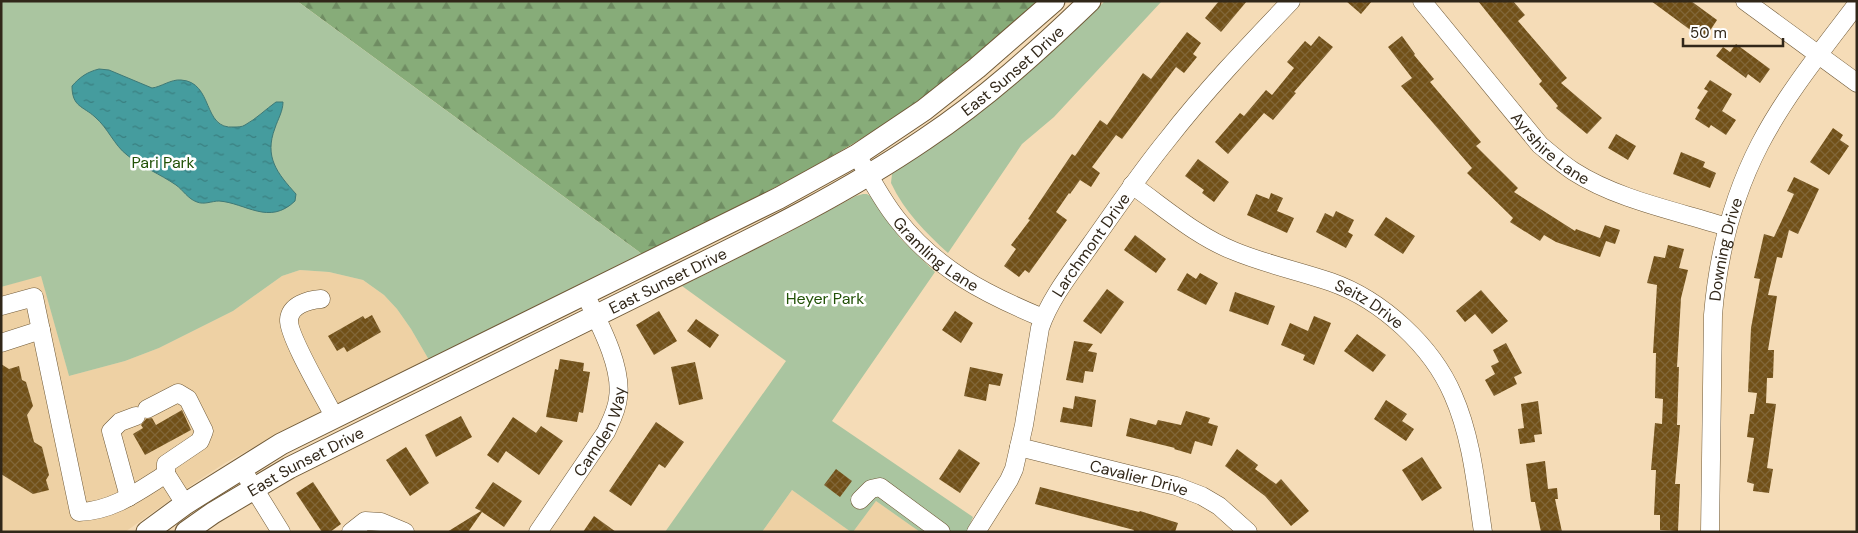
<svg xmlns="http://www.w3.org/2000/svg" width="1858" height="533" font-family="'DM Sans',sans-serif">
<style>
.built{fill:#eed1a4}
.forest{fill:url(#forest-firs)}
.park{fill:#aac5a0}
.water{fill:url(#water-ripples);stroke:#3f7976}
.building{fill:url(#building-cross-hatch)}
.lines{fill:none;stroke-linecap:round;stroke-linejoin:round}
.minor-casing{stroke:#705a38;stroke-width:19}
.major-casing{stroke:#705a38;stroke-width:23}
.minor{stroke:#fff;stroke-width:18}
.major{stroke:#fff;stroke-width:21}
.labels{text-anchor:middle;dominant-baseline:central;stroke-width:5;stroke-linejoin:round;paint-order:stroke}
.street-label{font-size:16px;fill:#312719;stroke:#fff}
.park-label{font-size:16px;fill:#225207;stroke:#fff}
</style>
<defs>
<pattern id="forest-firs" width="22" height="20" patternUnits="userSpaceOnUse" patternTransform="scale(1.25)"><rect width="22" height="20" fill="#87ac79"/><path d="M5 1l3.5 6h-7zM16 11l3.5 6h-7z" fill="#6f8c62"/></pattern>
<pattern id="water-ripples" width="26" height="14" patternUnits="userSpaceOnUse" patternTransform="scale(1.25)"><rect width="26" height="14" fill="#459c9e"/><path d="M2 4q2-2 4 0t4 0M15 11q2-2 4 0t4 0" fill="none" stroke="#3a7f80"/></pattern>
<pattern id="building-cross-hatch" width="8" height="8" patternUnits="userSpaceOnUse" patternTransform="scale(1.25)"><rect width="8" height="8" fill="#715018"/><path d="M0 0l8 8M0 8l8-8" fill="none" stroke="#816638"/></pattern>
</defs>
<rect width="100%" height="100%" fill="#f5dcb7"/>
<!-- built -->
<g class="built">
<path d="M300,270l29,2 34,8 21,15 13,14 14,20 18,31 -140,68 -64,35 -32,21 -68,48h-124v-245l40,-12 28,101 56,-15 34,-13 74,-37 49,-35z"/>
<path d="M792,490l59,42h-89z"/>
<path d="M876,501l44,31h-67z"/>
</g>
<!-- forest -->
<path class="forest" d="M297,1h741c-42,38 -84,74 -130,107 -83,58 -175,101 -266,146z"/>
<!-- park -->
<g class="park">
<path d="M1,1h296l345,253 -213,106 -18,-31 -14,-20 -13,-14 -21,-15 -34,-8 -29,-2 -18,6 -49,35 -74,37 -34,13 -56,15 -28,-100 -40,11z"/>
<path d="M1105,1h57l-108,116 -32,27 -74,109c-22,-20 -44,-42 -57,-70l1,-9 80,-57 44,-35 44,-38z"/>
<path d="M863,194h4l6,4 27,40 35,34 -103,149 141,96 -6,15h-47l-44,-31 -23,31h-2l-59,-42 -30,42h-97l121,-171 -104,-75 96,-48 78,-42z"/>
</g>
<!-- water -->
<path class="water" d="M99,69l10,1 43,18c9,-1 19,-9 29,-8 33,2 21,50 53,47 4,0 8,0 11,-2 11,-6 21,-16 31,-23h7c0,9 -5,17 -8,26 -11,29 2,45 21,66l-1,7c-26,25 -49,2 -76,0 -7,0 -15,4 -22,1 -9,-3 -14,-12 -21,-17 -16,-11 -34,-18 -49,-30 -13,-10 -19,-27 -32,-38 -12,-11 -23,-10 -23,-31 8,-9 15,-14 27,-17z"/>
<!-- building -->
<g class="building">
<path d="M1219,1h28l-26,31 -16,-14z"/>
<path d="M1346,1h26l-11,13z"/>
<path d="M1478,1h35l12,14 -7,6 49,57 -6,5 41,35 -15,16 -31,-26 2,-2 -19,-22 3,-3z"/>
<path d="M1651,1h40l26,19 -13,20z"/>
<path d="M1187,32l14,11 -8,11 4,3 -13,16 -8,-6 -54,72 -6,-4 -24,32 8,6 -9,14 -11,-7 -10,14 -1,-1 -13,19 11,8 -38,53 -4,-3 -6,7 -15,-11 12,-17 -5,-4 19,-25 -2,-1 44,-65 3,2 25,-36 7,5 36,-52 8,6z"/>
<path d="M1319,36l14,11 -39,45 2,1 -23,27 -9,-7 -36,41 -13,-12 25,-29 4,3 22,-26 6,5 22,-27 -7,-6 18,-21 6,5z"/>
<path d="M1402,36l13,18 -1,1 20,24 -4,3 51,60 -5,4 42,42 -4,4 61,39 1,-2 24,9 5,-13 15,5 -5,14 -9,-3 -6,16 -44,-15 -12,-7 -4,6 -30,-19 3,-4 -46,-45 5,-5 -71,-82 11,-8 -24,-31z"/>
<path d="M1736,44l34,25 -10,14 -12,-9 -2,4 -30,-22 7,-9 7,5z"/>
<path d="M1710,80l22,14 -10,17 14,9 -10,15 -15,-10 -2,3 -14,-9 5,-9 -3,-2 11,-17 -4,-2z"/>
<path d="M1833,128l10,7 -3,5 9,6 -20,29 -19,-13z"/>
<path d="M1616,134l20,12 -8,14 -20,-12z"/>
<path d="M1681,152l24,10 -2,5 13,6 -6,15 -37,-14z"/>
<path d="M1198,159l31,23 -15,20 -12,-9 2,-3 -19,-14z"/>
<path d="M1794,177l25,12 -21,45 -9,-4 -7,28 -5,-1 -9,38 9,1 -9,54h6l-1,28h-6l-1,25 10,1 -9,64 6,1 -4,24 -16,-2 1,-7 -7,-2 7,-44 -7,-1 3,-23h4l3,-21 -9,-1 3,-64 9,-49 -6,-1 10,-44 10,3 20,-43 -7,-3z"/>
<path d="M1271,193l12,5 -6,13 17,7 -7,15 -40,-18 9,-21 13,5z"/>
<path d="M1336,211l18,9 -6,12 5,3 -7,13 -30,-16 9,-19 8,4z"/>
<path d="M1386,217l29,19 -12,18 -29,-19z"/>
<path d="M1135,235l31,24 -10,14 -32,-23z"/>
<path d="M1668,245l16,4 -5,19 9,2 -7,28 -4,69h2l-2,58h3l-5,59h5l-2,47 -18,-1v-15h-6l2,-45h-5l4,-47 7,1 1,-25 -8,-1 1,-45h-3l4,-68 -10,-2 7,-27 11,2z"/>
<path d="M1187,273l9,6 4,-6 18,10 -12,22 -29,-15z"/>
<path d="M1107,289l17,13 -23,32 -18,-13z"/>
<path d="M1481,290l27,31 -16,13 -17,-20 -10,8 -9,-11z"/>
<path d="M1235,292l40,14 -7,19 -39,-14z"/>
<path d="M659,311l18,30 -23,14 -18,-30z"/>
<path d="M955,311l18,12 -12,20 -19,-13z"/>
<path d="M372,315l9,17 -34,20 -3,-5 -7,4 -9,-15 35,-20 2,3z"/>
<path d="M1314,316l17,7 -17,42 -11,-5 2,-5 -24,-10 9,-22 18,8z"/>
<path d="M696,319l23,16 -9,13 -23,-17z"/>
<path d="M1357,334l29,21 -13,17 -29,-21z"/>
<path d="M1074,341l19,3 -5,7 9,2 -4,19 -8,-1 -2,12 -17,-3z"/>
<path d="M1506,343l16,30 -8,4 3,7 -23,12 -9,-16 10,-6 -4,-8 8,-4 -6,-12z"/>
<path d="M560,359l24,4 -1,8 7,1 -7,41 -4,-1 -2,10 -31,-5 9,-48 3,1z"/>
<path d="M695,362l8,37 -24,6 -8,-38z"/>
<path d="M1,364l8,5 10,-3 3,14 4,2 7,24 -6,9 7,27 8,5 7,28 -3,5 3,10 -16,4 -32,-20z"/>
<path d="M970,367l33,7 -3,12 -11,-2 -3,17 -22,-5z"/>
<path d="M1075,396l21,4 -4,27 -32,-5 3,-15 10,2z"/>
<path d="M1386,400l21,14 -5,7 12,8 -8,12 -32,-22z"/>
<path d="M1538,401l4,33 -8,1 1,7 -15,2 -2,-15 6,-1 -3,-24z"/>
<path d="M182,410l9,20 -46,25 -12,-21 10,-6 -2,-3 5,-6 6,-1 4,7z"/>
<path d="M1186,411l24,7 -2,5 10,3 -6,20 -17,-5 -4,13 -17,-5 1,-1 -49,-12 4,-18 26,7 2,-5 23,5z"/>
<path d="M461,416l11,21 -36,20 -11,-22z"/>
<path d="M513,417l23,16 5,-7 22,15 -24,34 -33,-24 -8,12 -11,-8z"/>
<path d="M656,422l28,20 -19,26 -6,-4 -28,42 -22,-15z"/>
<path d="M406,447l23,36 -19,13 -24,-36z"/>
<path d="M959,449l21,14 -20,30 -21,-14z"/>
<path d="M1237,449l21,16 -3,4 21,15 5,-5 28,32 -18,15 -26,-30 -40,-30z"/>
<path d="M1422,457l20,31 -20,13 -20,-31z"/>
<path d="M1545,461l3,28 9,-1 1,11h-3l7,33h-21l-6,-30h-4l-5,-38z"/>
<path d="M836,469l16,12 -12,16 -16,-12z"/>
<path d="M313,482l28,42 -11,8h-8l-26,-39z"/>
<path d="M493,482l29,19 -18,26 -22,-15 -14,20h-21l34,-21 -6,-3z"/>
<path d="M1040,487l99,25 1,-1 38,12 -3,9h-42l1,-2 -99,-26z"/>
<path d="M594,516l22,16h-33z"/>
</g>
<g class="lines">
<!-- minor casing -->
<g class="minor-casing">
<g id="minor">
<path id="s1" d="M1422,1l118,144c11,9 21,18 33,26 45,29 104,40 154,56"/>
<path d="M1745,1l112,82"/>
<path id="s2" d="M862,164c11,18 21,38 35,55 39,50 88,75 146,99"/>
<path id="s3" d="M1132,185c33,23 64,51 102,66 31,13 65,20 97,31 51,18 101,64 122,113 19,43 23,91 30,137"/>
<path d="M321,299c-13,1 -31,6 -32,21 -1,16 37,80 46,98"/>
<path d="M1,306l33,-9 45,215c34,-1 60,-21 87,-38l19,30"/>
<path d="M1,343l40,-13"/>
<path d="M147,409l31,-16 10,6 16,32 -4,10 -34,23v10"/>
<path id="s4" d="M1019,447l157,39 26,10 17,10 29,26"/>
<path d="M242,469l39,63"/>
<path d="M129,497l-18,-66 9,-9 16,-6"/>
<path d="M860,500l11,-11 9,-2 61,45"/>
<path d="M351,532l14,-11 16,1 24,10"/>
<path id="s5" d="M538,532l68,-100c5,-11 11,-22 12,-34 5,-31 -19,-75 -33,-104"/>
<path id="s6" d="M976,532l33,-52 5,-11 10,-44 16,-97c10,-30 33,-58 51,-84 25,-35 49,-71 76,-104 38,-49 81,-94 124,-139"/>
<path id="s7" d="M1710,532l3,-217c5,-60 19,-117 47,-171 26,-50 63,-95 97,-140"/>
</g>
</g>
<!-- major casing -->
<g class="major-casing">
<g id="major">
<path d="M147,532l38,-28 96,-60 498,-246 78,-43 67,-45 53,-42 77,-67"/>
<path id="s8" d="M186,532l27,-19 76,-45c119,-60 238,-118 357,-177 95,-47 191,-92 279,-152 60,-40 113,-88 165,-138"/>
</g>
</g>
<!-- minor -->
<use href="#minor" class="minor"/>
<!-- major -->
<use href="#major" class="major"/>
</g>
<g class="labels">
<!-- street labels -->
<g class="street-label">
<text stroke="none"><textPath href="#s8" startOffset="949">East Sunset Drive</textPath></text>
<text stroke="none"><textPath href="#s1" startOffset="196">Ayrshire Lane</textPath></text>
<text stroke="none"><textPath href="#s6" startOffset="315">Larchmont Drive</textPath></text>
<text stroke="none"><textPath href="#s7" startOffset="284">Downing Drive</textPath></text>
<text stroke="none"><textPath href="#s2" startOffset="118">Gramling Lane</textPath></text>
<text stroke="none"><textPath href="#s8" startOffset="544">East Sunset Drive</textPath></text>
<text stroke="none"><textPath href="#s3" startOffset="268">Seitz Drive</textPath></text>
<text stroke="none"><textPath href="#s5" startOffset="119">Camden Way</textPath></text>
<text stroke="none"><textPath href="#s8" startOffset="139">East Sunset Drive</textPath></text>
<text stroke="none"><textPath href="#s4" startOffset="124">Cavalier Drive</textPath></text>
</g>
<!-- park labels -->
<g class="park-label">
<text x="163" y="162">Pari Park</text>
<text x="825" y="298">Heyer Park</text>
</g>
</g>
<!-- border -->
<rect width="1858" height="533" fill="none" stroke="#312719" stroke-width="5"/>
<!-- scale -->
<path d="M1683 38v8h100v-8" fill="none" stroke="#312719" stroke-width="2.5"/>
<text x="1690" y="38" font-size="15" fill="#312719" stroke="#ffffff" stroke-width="4" paint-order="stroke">50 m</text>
</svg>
